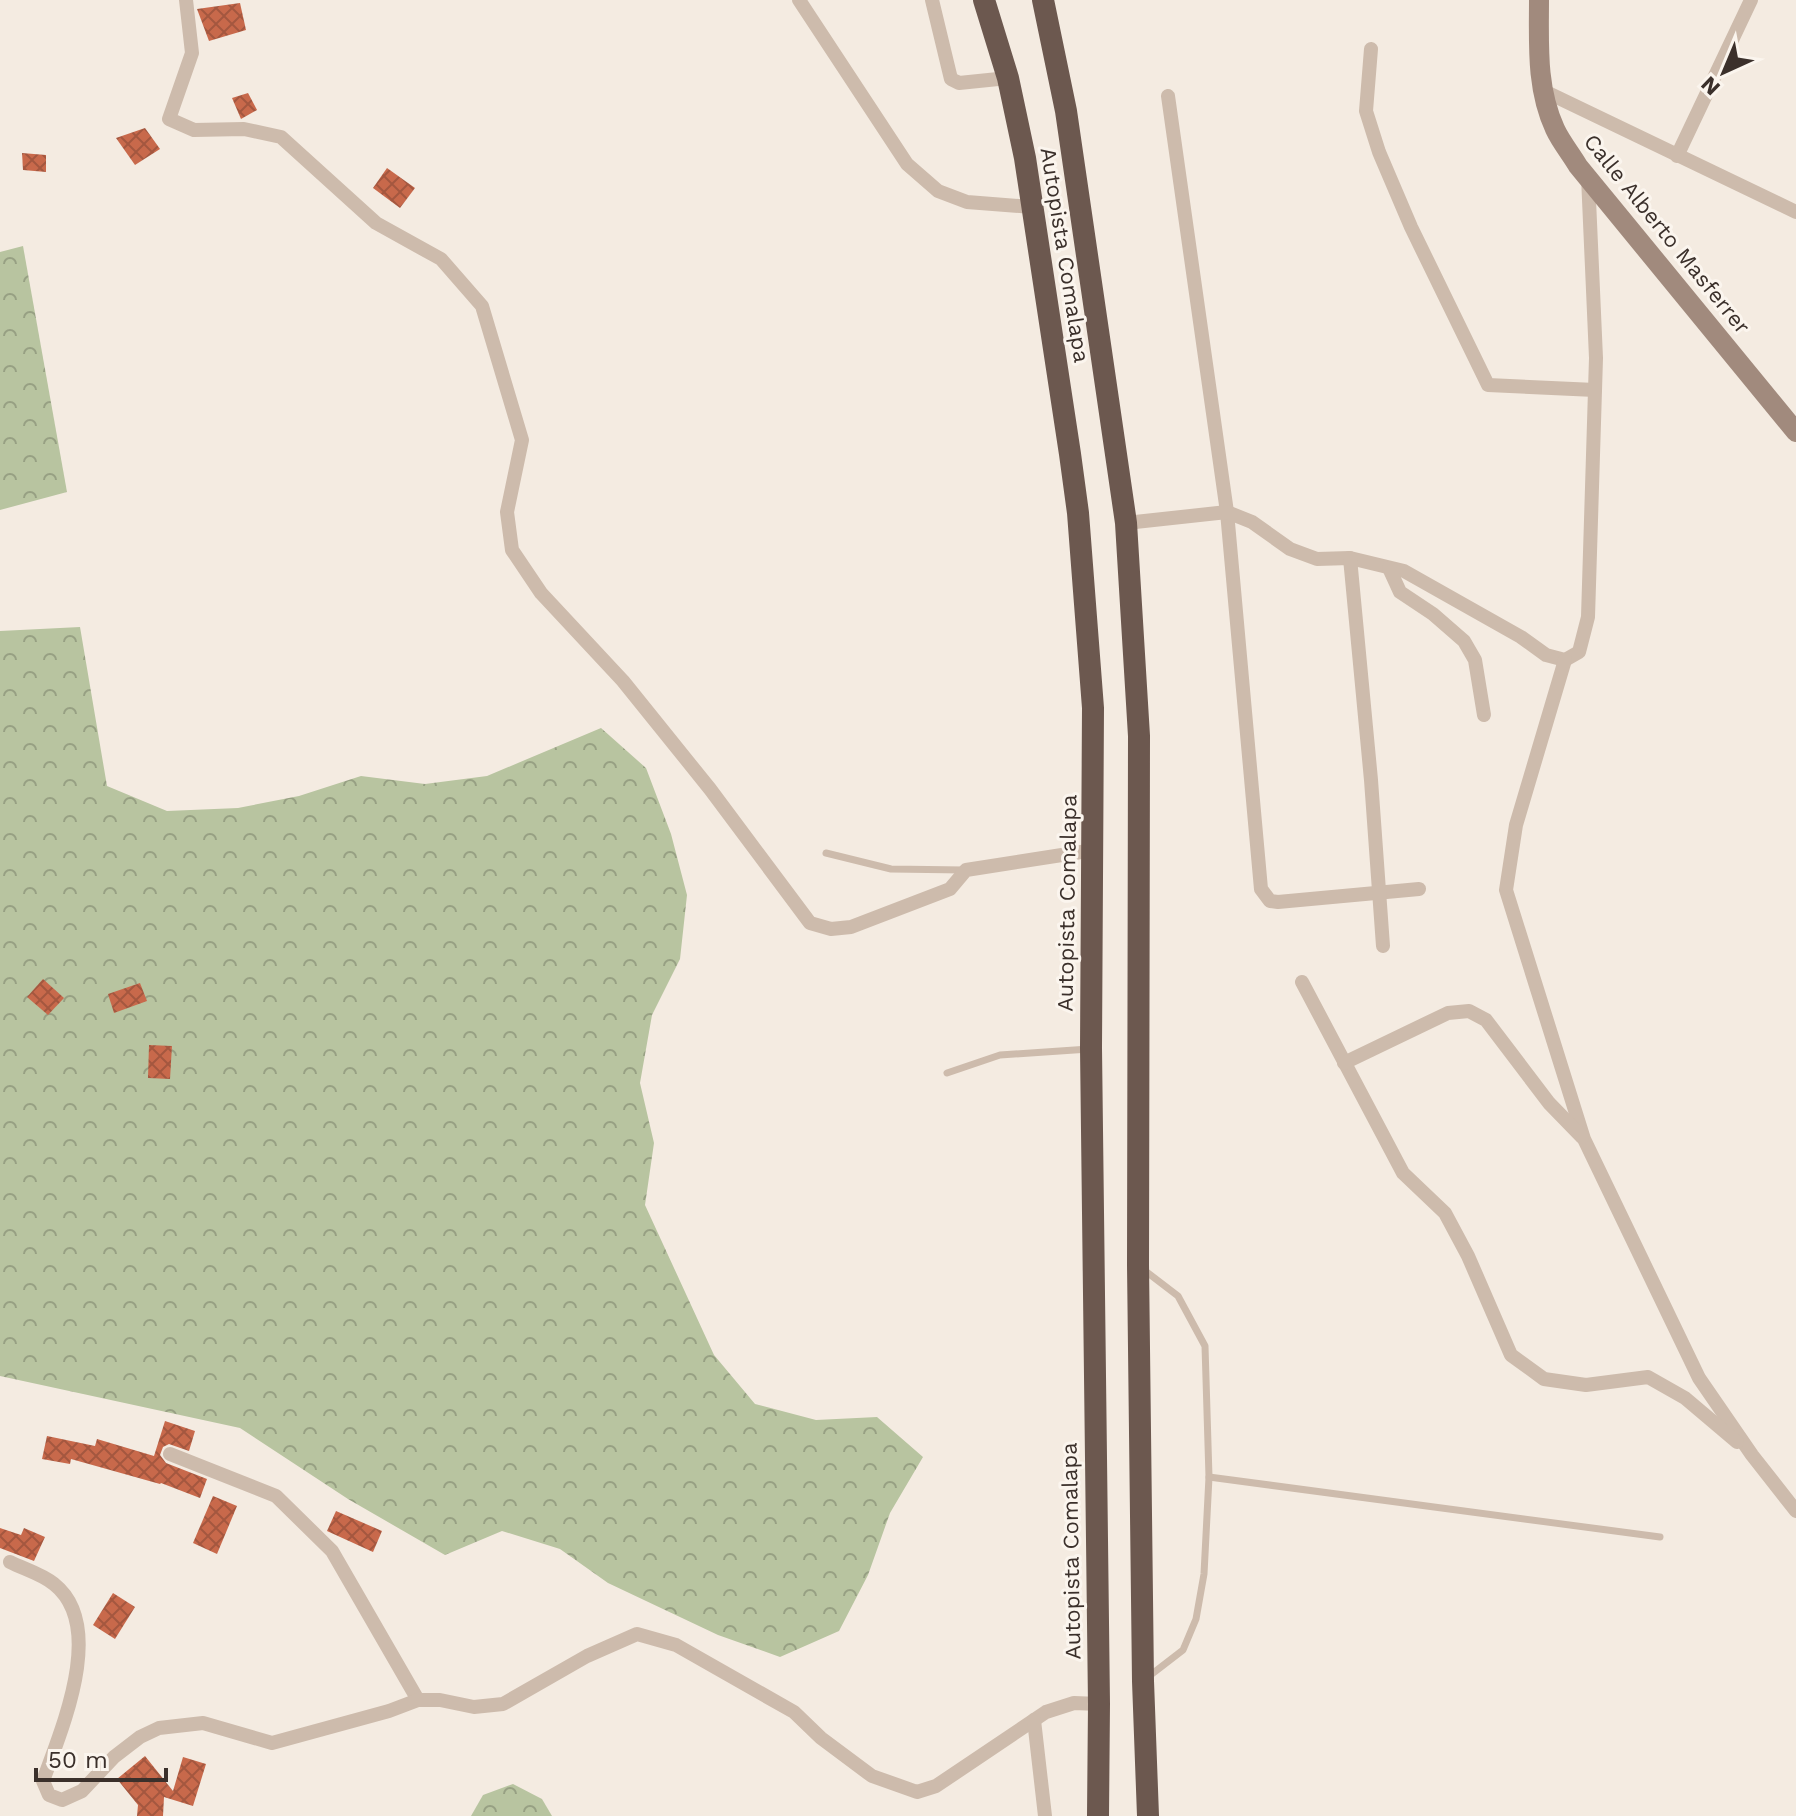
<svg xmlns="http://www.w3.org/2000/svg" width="1796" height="1816" font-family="'Work Sans',sans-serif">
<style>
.forest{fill:url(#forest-crowns)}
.building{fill:url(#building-cross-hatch)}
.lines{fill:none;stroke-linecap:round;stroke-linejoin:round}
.service{stroke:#cdbbac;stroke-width:7}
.minor{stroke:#cdbbac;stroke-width:14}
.secondary{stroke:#a18a7d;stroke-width:20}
.trunk{stroke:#6c584f;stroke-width:22}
.labels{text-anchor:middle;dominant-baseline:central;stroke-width:6;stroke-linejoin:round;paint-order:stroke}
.street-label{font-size:22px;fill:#3b302b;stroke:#fbf5ee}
</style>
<defs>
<pattern id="forest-crowns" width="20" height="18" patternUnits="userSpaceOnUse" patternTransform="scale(2)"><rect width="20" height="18" fill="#b8c4a0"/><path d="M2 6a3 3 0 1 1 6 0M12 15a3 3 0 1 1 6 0" fill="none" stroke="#97a083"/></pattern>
<pattern id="building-cross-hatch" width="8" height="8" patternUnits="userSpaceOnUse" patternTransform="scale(2)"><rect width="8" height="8" fill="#c8694b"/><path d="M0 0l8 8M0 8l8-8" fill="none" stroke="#a4573f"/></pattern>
</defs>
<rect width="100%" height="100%" fill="#f4ebe1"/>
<!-- forest -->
<g class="forest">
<path d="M23,246l44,246 -67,18v-258z"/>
<path d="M80,627l27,159 60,25 71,-3 61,-12 62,-20 64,8 62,-8 114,-48 45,40 25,66 16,61 -7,64 -28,56 -12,68 14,60 -9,62 69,150 41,49 61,16 61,-3 46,40 -33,56 -22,62 -29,56 -59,26 -62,-22 -110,-52 -48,-34 -58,-18 -57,24 -97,-56 -108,-71 -240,-52v-745z"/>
<path d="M513,1784l29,15 10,17h-81l12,-21z"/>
</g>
<!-- building -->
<g class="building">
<path d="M240,3l6,27 -37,11 -12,-32z"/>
<path d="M248,93l9,17 -16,9 -9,-21z"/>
<path d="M145,128l15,21 -25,16 -19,-27z"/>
<path d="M22,153l24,2v17l-23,-2z"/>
<path d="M387,168l28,20 -15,20 -27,-20z"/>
<path d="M43,979l21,19 -16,17 -21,-18z"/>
<path d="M140,983l7,18 -33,12 -6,-19z"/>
<path d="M149,1045l23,1 -2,33 -22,-1z"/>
<path d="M165,1421l30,10 -6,20 -20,-7 -6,3 -3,8 6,8 41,16 -7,19 -39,-15 -1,1 -89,-25 -1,5 -28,-5 5,-23 48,10 2,-7 57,17z"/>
<path d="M213,1496l24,10 -20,48 -24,-11z"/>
<path d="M336,1511l46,20 -9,21 -46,-21z"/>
<path d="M0,1528l21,7 3,-7 21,9 -11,24 -34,-13z"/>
<path d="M113,1593l22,14 -20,32 -22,-14z"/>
<path d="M145,1756l28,35 10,-34 23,7 -13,42 -29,-9 -1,19h-26l1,-11 -21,-26z"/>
</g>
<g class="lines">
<!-- service -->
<g class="service">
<path d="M826,853l65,16 73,1"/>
<path d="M947,1073l53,-18 89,-6"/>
<path d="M1144,1270l34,26 27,50 4,131 -5,97 -8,45 -13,31 -35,27"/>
<path d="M1209,1477l451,60"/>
</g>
<!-- minor -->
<g class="minor">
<path d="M186,0l6,53 -23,66 25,11 50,-1 37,8 95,86 65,36 41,47 40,134 -15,72 5,38 29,43 82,88 87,108 100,134 21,6 20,-2 99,-38 16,-19 128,-20"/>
<path d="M799,0l108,164 31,27 29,11 65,5"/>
<path d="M932,0l19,79 8,4 49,-5"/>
<path d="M1371,49l-5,62 13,41 32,75 77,158 107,5"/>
<path d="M1542,90l254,122"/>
<path d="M1168,96l59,416 34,377 9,12 8,1 141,-13"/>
<path d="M1677,156l74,-156"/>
<path d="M1126,523l101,-11 25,10 38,27 27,10 33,-1 54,13 117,66 25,18 19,5 14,-8 9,-35 8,-259 -8,-181"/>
<path d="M1350,558l21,222 12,166"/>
<path d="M1389,568l11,24 33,22 31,27 11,19 9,55"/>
<path d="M1565,660l-49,165 -10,65 78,249 115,239 53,77 44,56"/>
<path d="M1302,982l101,191 42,40 23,43 43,99 33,24 42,6 62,-8 37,21 52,44"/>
<path d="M1344,1063l104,-50 21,-2 17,9 63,83 33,34"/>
<path d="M170,1454l106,42 56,55 86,149"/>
<path d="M10,1562c14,7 32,12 44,22 53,42 7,146 -11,197l6,14 13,5 20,-9 32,-34 26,-20 19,-9 44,-5 69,20 117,-32 29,-11h22l34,7 29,-3 84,-48 50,-22 39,11 118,67 27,26 51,38 45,16 19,-6 110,-74 28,-9 25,1"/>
<path d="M1034,1720l11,96"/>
</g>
<!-- secondary -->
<path class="secondary" d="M1539,0c0,44 -3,88 16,129 6,13 16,25 23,37l218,266"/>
<!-- trunk -->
<g class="trunk">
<path d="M984,0l24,78 17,80 45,296 8,59 15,195 -2,340 8,656 -1,112"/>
<path d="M1043,0l23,111 60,412 13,213 -1,529 5,416 5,135"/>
</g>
</g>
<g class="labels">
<!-- street labels -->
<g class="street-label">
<text transform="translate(1667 234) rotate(51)">Calle Alberto Masferrer</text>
<text transform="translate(1065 255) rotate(81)">Autopista Comalapa</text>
<text transform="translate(1067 903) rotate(-89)">Autopista Comalapa</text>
<text transform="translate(1071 1551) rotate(-91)">Autopista Comalapa</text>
</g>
</g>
<!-- north arrow -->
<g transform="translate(1724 72) rotate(224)" stroke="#fbf5ee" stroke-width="6" paint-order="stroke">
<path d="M0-6L14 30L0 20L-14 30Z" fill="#3b302b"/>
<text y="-12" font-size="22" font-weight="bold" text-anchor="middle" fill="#3b302b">N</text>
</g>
<!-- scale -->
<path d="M36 1768v12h130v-12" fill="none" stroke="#3b302b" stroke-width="4"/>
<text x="48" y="1768" font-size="24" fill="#3b302b" stroke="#fbf5ee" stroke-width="6" paint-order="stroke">50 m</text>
</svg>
